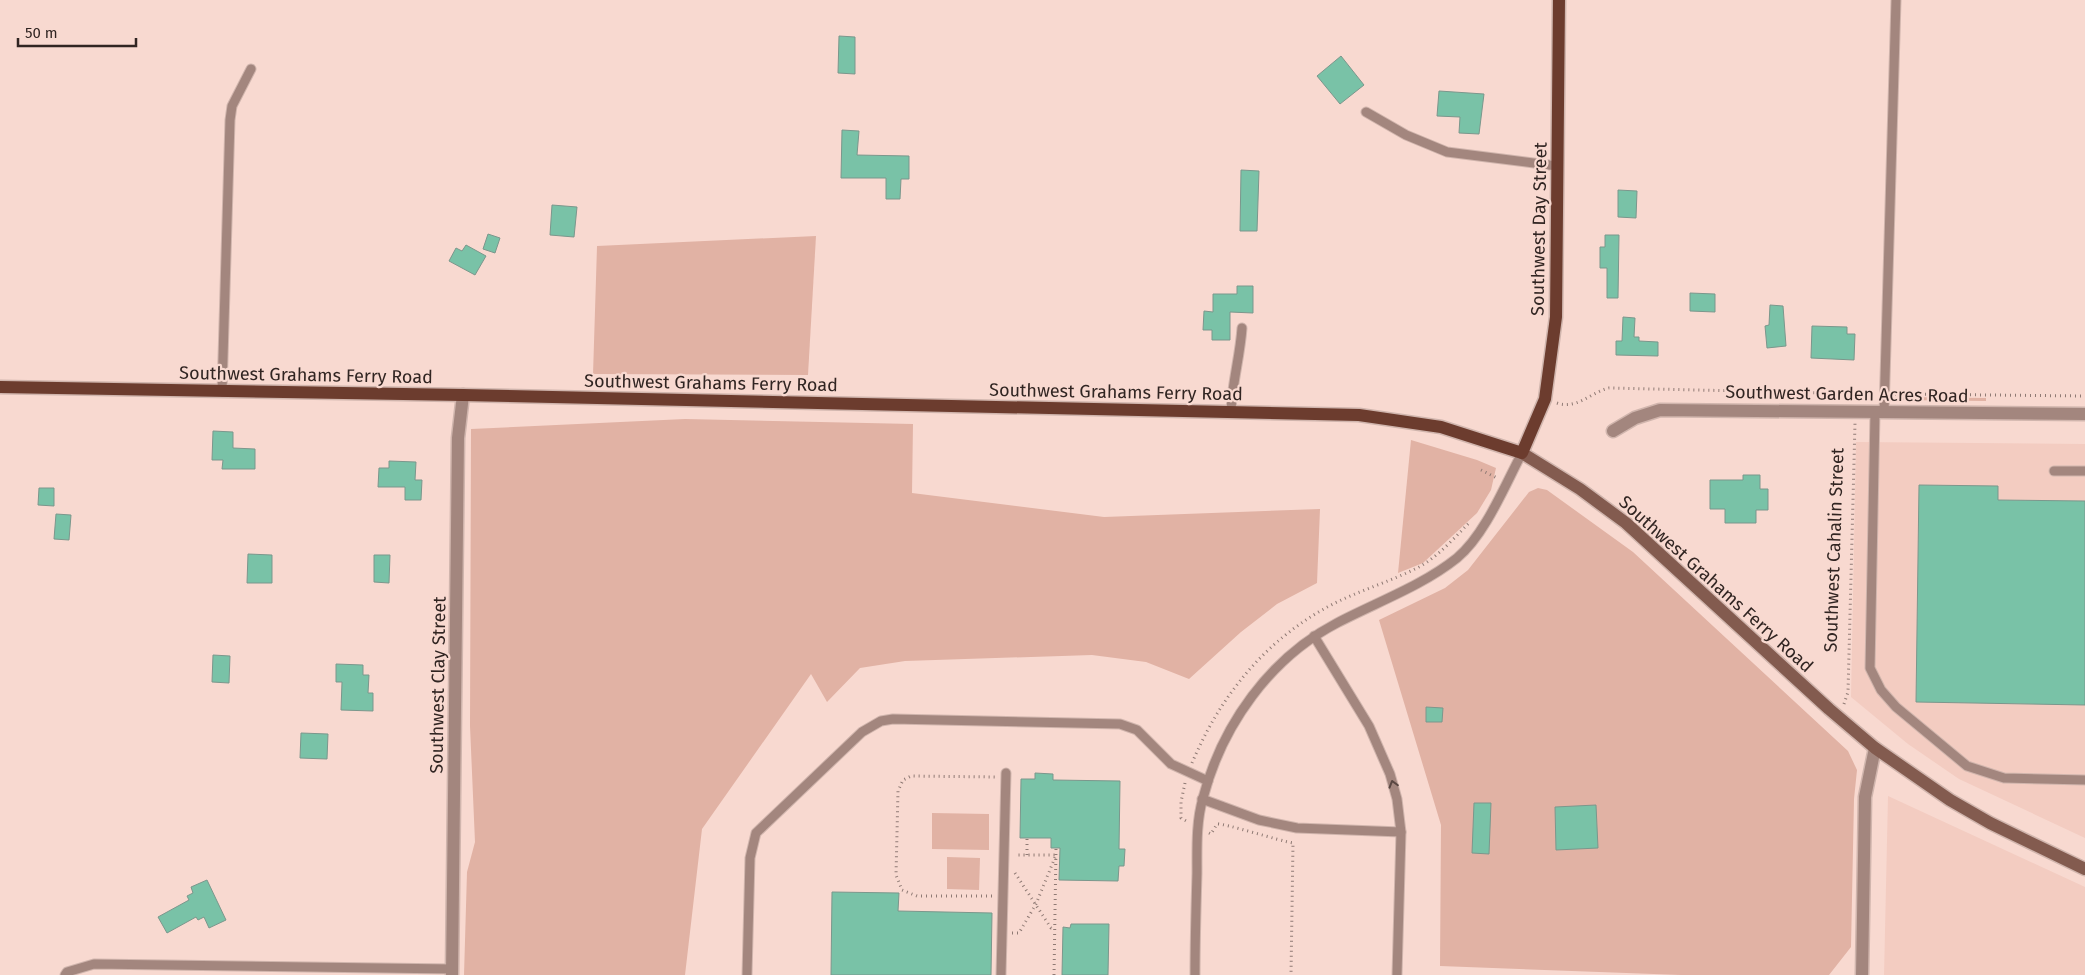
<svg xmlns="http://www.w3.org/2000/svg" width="2085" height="975" font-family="'Fira Sans',sans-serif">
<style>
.built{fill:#f3ccc1}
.green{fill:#e1b2a4}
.building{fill:#79c2a7;stroke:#7b978c}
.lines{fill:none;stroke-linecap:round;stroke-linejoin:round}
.service-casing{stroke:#d0b5ad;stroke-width:11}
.minor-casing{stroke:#d0b5ad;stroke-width:15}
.secondary-casing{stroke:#d0b5ad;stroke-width:15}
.primary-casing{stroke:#d0b5ad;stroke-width:15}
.path{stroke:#8f7a74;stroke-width:3;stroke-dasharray:1 4;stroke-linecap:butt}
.service{stroke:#a3867e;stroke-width:9}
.minor{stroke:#a3867e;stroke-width:12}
.secondary{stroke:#835b4f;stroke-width:12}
.primary{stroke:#6c3c2e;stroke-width:12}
.oneway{stroke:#594742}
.labels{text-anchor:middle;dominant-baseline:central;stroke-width:4.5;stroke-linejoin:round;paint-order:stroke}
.street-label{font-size:18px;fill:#312522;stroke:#f8d9d0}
</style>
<rect width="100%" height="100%" fill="#f8d9d0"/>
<!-- built -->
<g class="built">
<path d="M1856,442l229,2v394l-126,-59 -51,-35 -57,-47z"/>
<path d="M1888,796l197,91v88h-201z"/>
</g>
<!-- green -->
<g class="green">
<path d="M816,236l-8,139 -215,-1 4,-128z"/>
<path d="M1900,397l86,1v3l-86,-1z"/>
<path d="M685,419l228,5 -1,69 192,24 216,-8 -3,74 -40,21 -36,28 -52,47 -43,-17 -54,-7 -187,6 -45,7 -33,34 -16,-28 -109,155 -17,146h-221l3,-103 8,-30 -5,-116 1,-297z"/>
<path d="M1411,440l66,20 19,8 -5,22 -14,23 -54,50 -25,10z"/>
<path d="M1538,488l9,2 86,62 215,199 9,19 -3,29 -3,148 -22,28h-148l-241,-9 1,-141 -62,-205 66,-32 23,-18 61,-78z"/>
<path d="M932,813l57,1v36l-57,-1z"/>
<path d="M947,857l33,1 -1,32 -32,-1z"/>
</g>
<!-- building -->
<g class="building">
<path d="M839,36l16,1v37l-17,-1z"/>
<path d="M1341,56l23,29 -24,19 -23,-28z"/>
<path d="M1439,91l45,3 -5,40 -20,-1 1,-16 -23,-1z"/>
<path d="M842,130l17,1 -2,24 52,1v23h-8l-1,20h-14v-21h-45z"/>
<path d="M1241,170l18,1 -2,60h-17z"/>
<path d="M1618,190l19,1 -1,27 -18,-1z"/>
<path d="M552,205l25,2 -3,30 -24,-2z"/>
<path d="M488,234l12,4 -5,15 -12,-4z"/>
<path d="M1605,235h14l-1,63h-11v-30h-7v-21h5z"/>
<path d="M466,245l20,11 -11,19 -26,-14 7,-13 6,3z"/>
<path d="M1237,286h16v27l-23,-1v28h-18v-10h-9l1,-19 9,1v-18h24z"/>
<path d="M1690,293l25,1v18l-25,-1z"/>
<path d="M1770,305l13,1 3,40 -19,2 -2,-22 4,-1z"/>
<path d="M1623,317l12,1 -1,19h5v4l19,1v14l-42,-1v-14h6z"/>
<path d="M1812,326l35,1v7h8l-1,26 -43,-2z"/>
<path d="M213,431l20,1v16l22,1v20h-33l1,-9h-11z"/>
<path d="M389,461l27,1 -1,18h7l-1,20h-16v-13h-27l1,-19h10z"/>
<path d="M1743,475h17v14h8v21h-12v13h-31v-14h-15v-29h33z"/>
<path d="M1919,485l79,1v14l87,1v204l-169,-3z"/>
<path d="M39,488h15v18l-16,-1z"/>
<path d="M56,514l15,1 -2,25 -15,-1z"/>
<path d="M248,554l24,1v28h-25z"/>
<path d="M374,555h16l-1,28 -15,-1z"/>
<path d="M213,655l17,1 -1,27 -17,-1z"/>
<path d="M336,664l27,1v10h6l-1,18h5v18l-32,-1 1,-28h-6z"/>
<path d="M1426,707l17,1 -1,14h-16z"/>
<path d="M301,733l27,1 -1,25 -27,-1z"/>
<path d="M1035,773l18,1v6l67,1 -1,68h6l-1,17h-5l-1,15 -59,-1 1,-32h-9v-10h-31l1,-59h14z"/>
<path d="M1474,803h17l-2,51 -17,-1z"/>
<path d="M1596,805l2,43 -42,2 -1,-43z"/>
<path d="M207,880l19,40 -17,8 -5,-11 -6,3 -2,-3 -29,16 -9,-16 31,-17 -2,-4 6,-3 -2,-6z"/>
<path d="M832,892l67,1 -1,18 94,2 -1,62h-160z"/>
<path d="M1071,924h38l-1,51h-46l1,-48 7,1z"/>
</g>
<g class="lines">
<!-- service casing -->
<g class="service-casing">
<g id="service">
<path d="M1366,112l40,23 41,17 110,14"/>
<path d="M222,392l8,-272 2,-14 19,-37"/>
<path d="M1231,412c1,-29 9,-55 11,-84"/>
<path d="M1875,413l-5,255 11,22 15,17 71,59 37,12 81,2"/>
<path d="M1884,413l12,-413"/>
<path d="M2054,471h31"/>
<path d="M1314,636l55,90 21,48 7,25 4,33 -4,143"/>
<path d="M1202,799l57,21 38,8 104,4"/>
<path d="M65,975l2,-3 27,-8 358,5"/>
<path d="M747,975l3,-117 6,-25 106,-101 19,-11 12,-2 227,5 17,6 34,34 37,17"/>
<path d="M1001,975l5,-202"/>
<path d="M1195,975c0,-34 1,-68 2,-102 0,-25 -1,-51 6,-75 19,-73 67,-140 134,-175 40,-21 85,-37 120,-65 28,-23 48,-73 65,-105"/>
</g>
</g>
<!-- minor casing -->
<g class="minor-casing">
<g id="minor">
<path d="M1613,431l22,-13 25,-8 425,4"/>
<path d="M452,975l6,-537 5,-43"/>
<path d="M1862,975l3,-178 10,-49"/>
</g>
</g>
<!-- secondary casing -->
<g class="secondary-casing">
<path id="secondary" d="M1522,453l58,36 46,34 203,186 46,39 75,52 40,23 95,46"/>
</g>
<!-- primary casing -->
<g class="primary-casing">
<path id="primary" d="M0,387l463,8 896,20 82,12 81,26 23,-54 11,-82 3,-317"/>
</g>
<!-- path -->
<g class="path">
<path d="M1895,394l190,2"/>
<path d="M1557,403c20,7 34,-11 52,-15l265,6"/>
<path d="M1481,470l16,8"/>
<path d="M1844,704l4,-12 7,-269"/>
<path d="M1192,763c27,-64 69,-118 130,-153 31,-18 66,-27 97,-43 20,-11 36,-30 51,-45"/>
<path d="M1185,783l-4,19v16l7,4"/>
<path d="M1209,833l2,1 6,-10c7,-1 63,17 76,19l-2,132"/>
<path d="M1027,855v-17"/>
<path d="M1015,873l36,55h4"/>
<path d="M992,896h-75l-15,-6 -6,-15 2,-84 5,-11 8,-4 85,1"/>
<path d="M1012,933h7l17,-29 20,-49h-40"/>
<path d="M1054,975l2,-127"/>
</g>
<!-- service -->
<use href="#service" class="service"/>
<!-- minor -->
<use href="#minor" class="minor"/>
<!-- secondary -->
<use href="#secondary" class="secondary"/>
<!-- primary -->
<use href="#primary" class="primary"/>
</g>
<!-- one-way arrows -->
<defs><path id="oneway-chevron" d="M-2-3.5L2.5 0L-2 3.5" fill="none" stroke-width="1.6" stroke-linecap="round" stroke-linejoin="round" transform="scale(1.25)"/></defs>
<use class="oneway" href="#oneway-chevron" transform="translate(1393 784) rotate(-106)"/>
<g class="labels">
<!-- street labels -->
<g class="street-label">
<text transform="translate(1539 229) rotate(-89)">Southwest Day Street</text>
<text transform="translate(306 375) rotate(1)">Southwest Grahams Ferry Road</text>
<text transform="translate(711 383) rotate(1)">Southwest Grahams Ferry Road</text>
<text transform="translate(1116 392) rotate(1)">Southwest Grahams Ferry Road</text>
<text transform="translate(1847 394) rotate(1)">Southwest Garden Acres Road</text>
<text transform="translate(1834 550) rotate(-88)">Southwest Cahalin Street</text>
<text transform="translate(1716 584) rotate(42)">Southwest Grahams Ferry Road</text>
<text transform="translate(438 685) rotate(-89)">Southwest Clay Street</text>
</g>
</g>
<!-- scale -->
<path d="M18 38v8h118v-8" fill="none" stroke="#312522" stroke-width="2.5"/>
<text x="25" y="38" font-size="15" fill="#312522" stroke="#f8d9d0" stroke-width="4" paint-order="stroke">50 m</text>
</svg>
